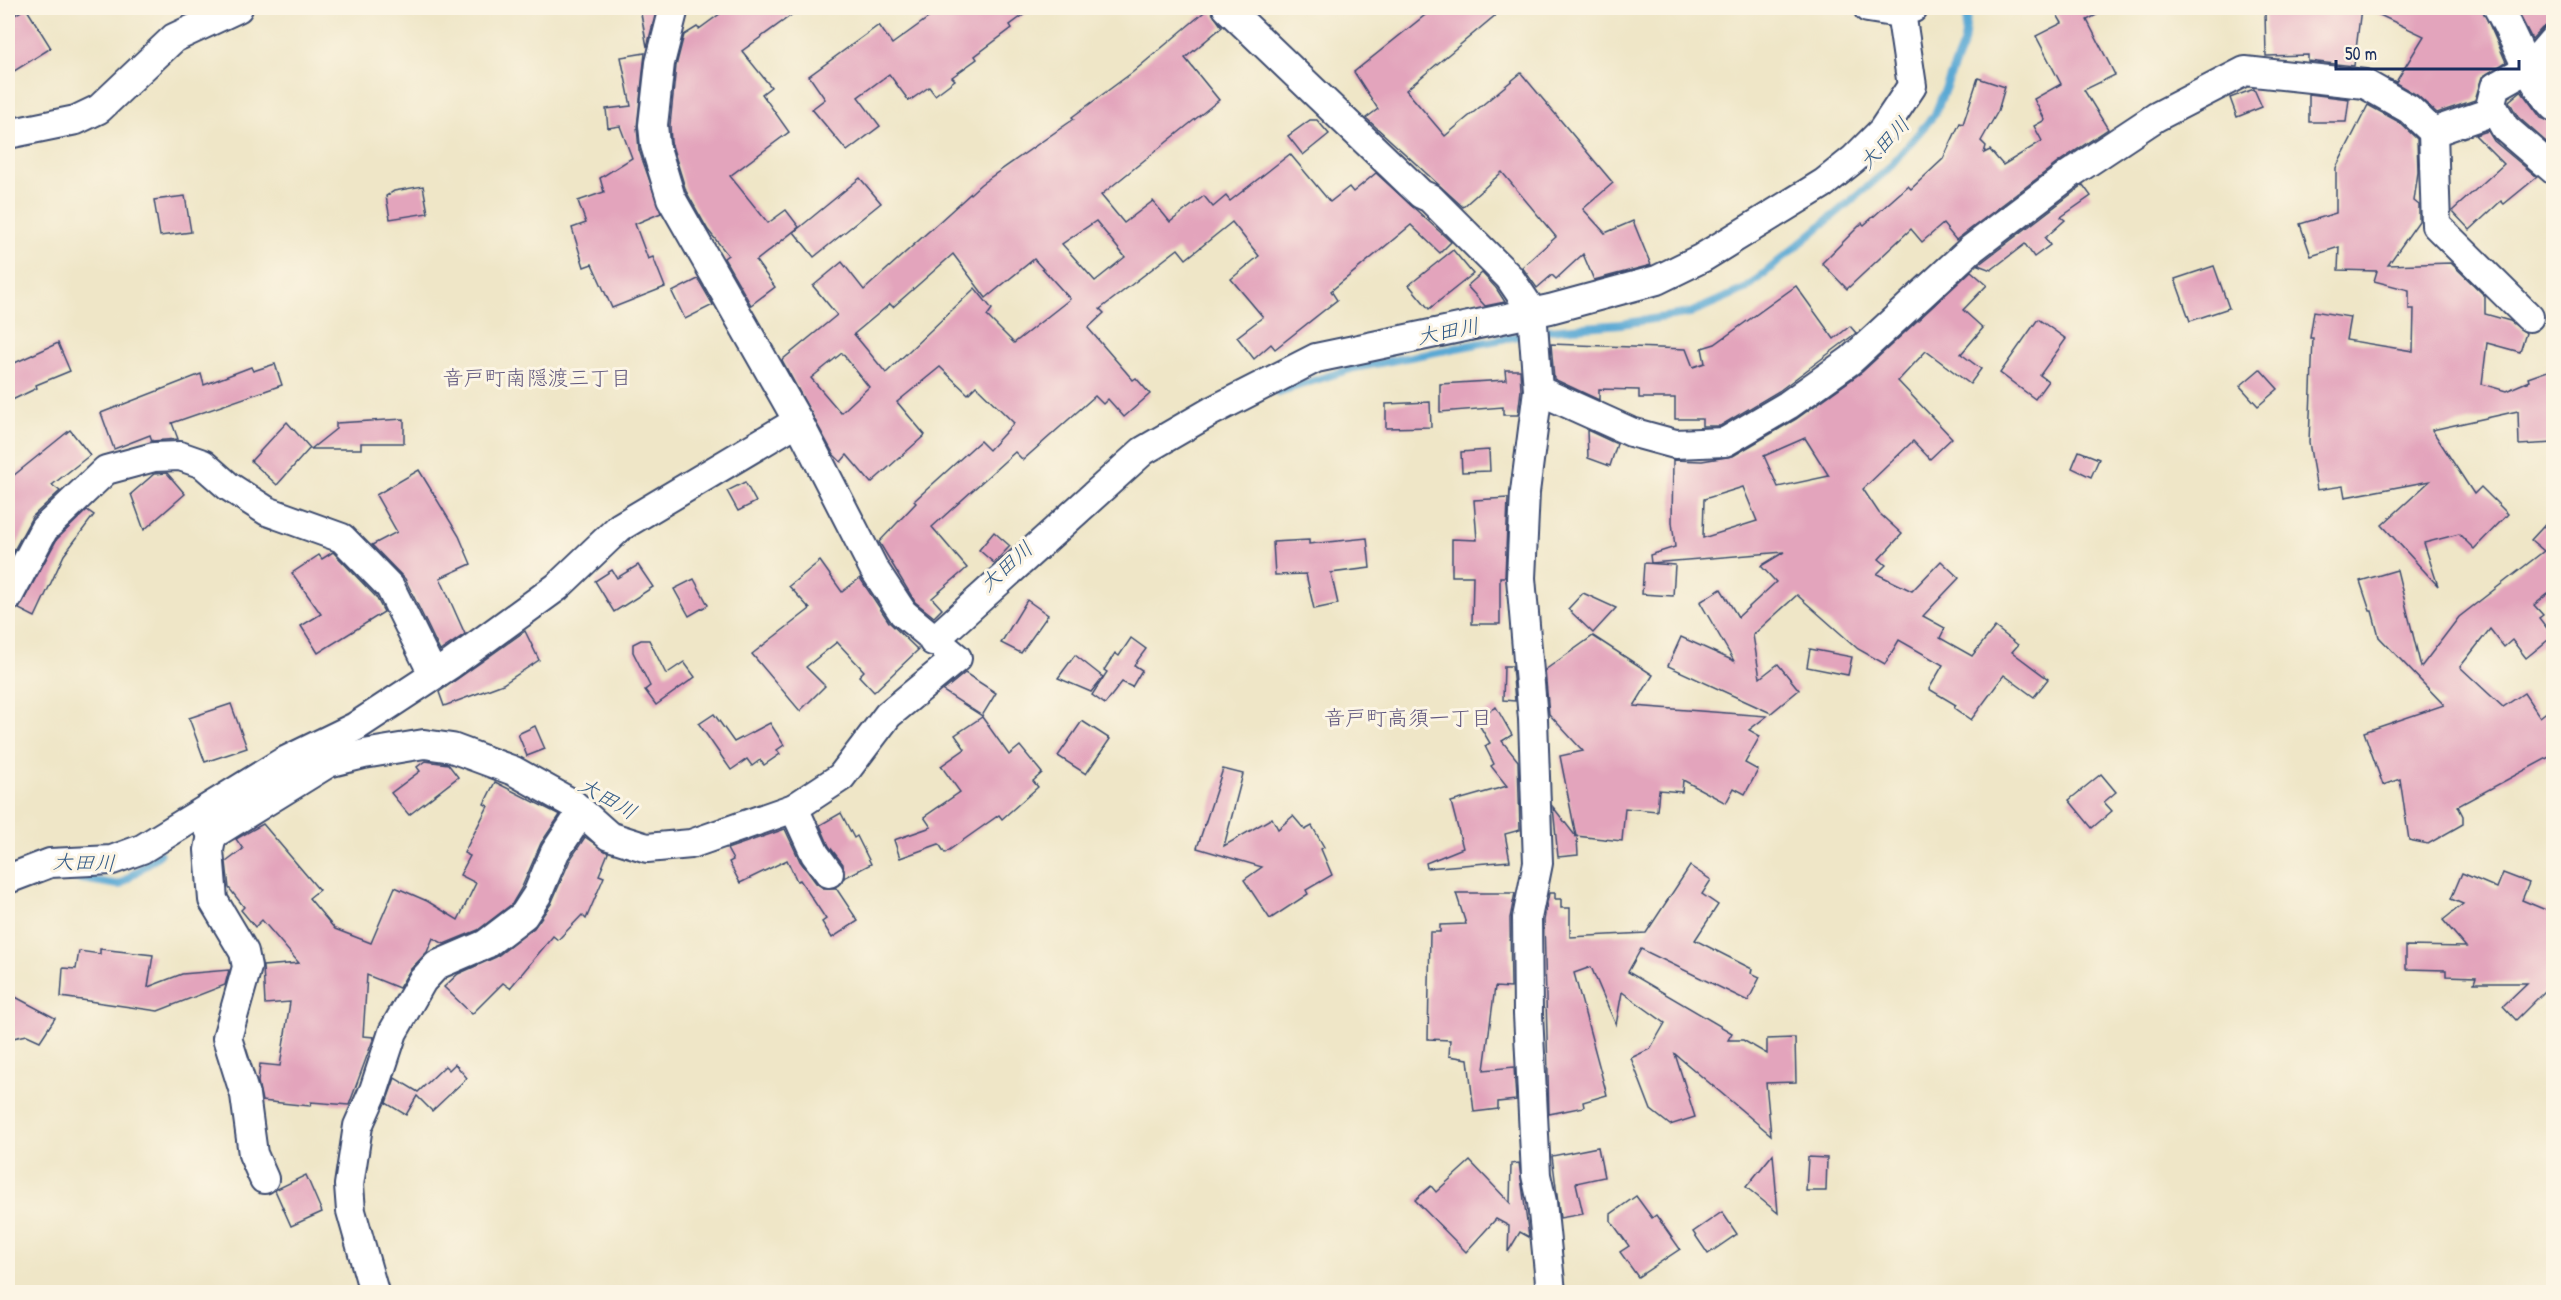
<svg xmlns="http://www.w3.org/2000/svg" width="2561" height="1300" font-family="'Patrick Hand','Klee One',sans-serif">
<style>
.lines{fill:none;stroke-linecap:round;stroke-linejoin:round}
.stream{stroke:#5aa9d4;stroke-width:8}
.building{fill:#e3a4bc;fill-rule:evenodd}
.street-casing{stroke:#3b4a6e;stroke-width:32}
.street{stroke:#fff;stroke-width:28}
.labels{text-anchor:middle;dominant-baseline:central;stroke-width:6;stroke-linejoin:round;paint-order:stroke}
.water-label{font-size:21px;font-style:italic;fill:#315a87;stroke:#fcf5e5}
.neighbourhood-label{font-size:21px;fill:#61587f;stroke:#fcf5e5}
</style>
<rect width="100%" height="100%" fill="#fcf5e5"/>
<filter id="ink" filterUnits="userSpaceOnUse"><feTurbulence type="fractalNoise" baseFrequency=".0167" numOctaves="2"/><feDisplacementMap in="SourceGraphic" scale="12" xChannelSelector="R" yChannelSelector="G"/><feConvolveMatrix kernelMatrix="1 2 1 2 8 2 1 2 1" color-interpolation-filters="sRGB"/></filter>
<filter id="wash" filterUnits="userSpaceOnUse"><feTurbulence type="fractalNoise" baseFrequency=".008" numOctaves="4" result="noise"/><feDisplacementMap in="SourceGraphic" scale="24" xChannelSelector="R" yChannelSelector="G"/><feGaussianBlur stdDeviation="1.35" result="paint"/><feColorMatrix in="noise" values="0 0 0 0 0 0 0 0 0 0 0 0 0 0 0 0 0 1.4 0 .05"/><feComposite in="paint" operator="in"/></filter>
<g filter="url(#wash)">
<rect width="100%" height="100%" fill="#efe6c7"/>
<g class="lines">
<!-- stream -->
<g class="stream">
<path d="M1278,392l76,-24 195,-38 72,-6 69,-11 57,-25 138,-116 50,-58 29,-72 4,-34"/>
<path d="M57,875l62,10 41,-31"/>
</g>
</g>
<g id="blocks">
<!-- building -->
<g class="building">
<path d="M26,8l25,40 -43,27v-56z"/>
<path d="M640,8h17l-10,39z"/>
<path d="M728,8h73l-59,43 29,36 -9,7 27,38 -59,44 38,47 18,-13 13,17 -43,34 19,26 -24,18 -27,-47 4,-3 -20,-25 -22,-39 -15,-49 -1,-17 6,-59 8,-31 13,-8 2,2z"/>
<path d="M942,8h91l-23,17 2,3 -37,28 2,3 -25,18 3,3 -20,15 -6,-8 -20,14 -20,-27 -31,23 22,29 -33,25 -35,-42 13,-10 -16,-23 70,-51 13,19z"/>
<path d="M1209,8l13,19 -37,31 34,42 -118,95 23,28 29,-22 17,21 34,-26 9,11 13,-11 4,5 60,-47 40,48 19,-15 4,5 23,-19 75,69 -11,11 -29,-28 -80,66 6,9 -62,49 -4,-5 -17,15 -17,-22 26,-20 -32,-38 28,-23 -27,-34 -46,37 -8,-10 -78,60 4,4 -16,15 45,52 3,-2 14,16 -26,23 -16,-18 -5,5 -8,-8 -72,64 -8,-8 -83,75 35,41 -35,30 10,11 -8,8 -19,-15 -36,-60 37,-39 -2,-2 66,-60 9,9 25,-27 -38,-37 -8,8 -28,-27 -43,35 28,33 -54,48 -24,-28 -6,7 -7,-7 -52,-95 55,-45 -24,-29 29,-24 22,28 117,-106 93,-65 -2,-2 61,-45zM1096,221l29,36 -30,24 -33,-37zM953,254l33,44 48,-39 36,40 -56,44 -27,-27 5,-7 -17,-21 -89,85 -32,-39 36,-30 3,3zM842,353l27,34 -28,26 -30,-35z"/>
<path d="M1434,8h70l-98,82 39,46 76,-63 92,110 -30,26 22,24 28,-12 18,44 -57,15 -11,-26 -27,25 -4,-4 -15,13 -15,-21 34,-30 -54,-65 -39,35 -97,-89 12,-9 -24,-37z"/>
<path d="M2053,8h56l-22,12 28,55 -31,15 24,39 -48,32 -104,79 -13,-16 -21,18 -11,-13 -64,60 -25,-26 40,-40 2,2 44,-39 3,3 32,-30 17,-36 3,1 15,-46 27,9 -7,24 -17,30 5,5 -2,7 6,-3 13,15 39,-24 -8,-15 11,-6 -11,-21 27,-15 -25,-48 26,-13z"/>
<path d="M2282,8h79l-7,58 -46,-5v-6l-42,1 -1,-43 17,-1z"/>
<path d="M2365,8h117l24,54 -24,15 -7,23 -38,13 -20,-18 -30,-17 9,4 28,-46z"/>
<path d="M2516,8h37v15l-11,5 -10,11z"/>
<path d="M645,53l-8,74 2,23 22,63 -26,11 13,35 5,-2 12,30 -53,21 -20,-44 -8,3 -12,-39 14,-5 -8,-22 26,-9 -4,-14 32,-20 -12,-32 -12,2 -2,-19 25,-3 -10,-49z"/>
<path d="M2254,89l8,18 -25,10 -7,-19z"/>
<path d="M2521,91l20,27 12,5v25l-35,-31 -9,-16z"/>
<path d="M2309,94l40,5 -3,23h-37z"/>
<path d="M2368,105l31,17 18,17 1,33 -4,29 5,4v16l-31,44 63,-2 34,33v18l25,7 16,12 -6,19 -33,-9 -5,41 24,7 23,-10 -1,-3 25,-9v74l-34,2 -1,-34 -86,19 42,64 7,-7 27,27 -34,35 -15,-15 -35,9 14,43 -56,-61 48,-44 -85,16 -2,-11 -26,4 -8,-48 4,-104h-3l4,-27 36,6 -4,23 67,11 1,-42h-5v-19l-35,-9 3,-10 -39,-1 1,-23 -28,9 -11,-32 36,-11v-45z"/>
<path d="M1310,120h7l12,14 -26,21 -15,-19z"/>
<path d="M2488,131l6,10 43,36 -33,27 -3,-3 -31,29 -18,-19 52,-47 -29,-29z"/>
<path d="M860,178l21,25 -67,54 -20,-25z"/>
<path d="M2083,185l8,11 -30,21 4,3 -20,18 5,7 -16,12 -9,-13 -34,26 -13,-5z"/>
<path d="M423,186l5,27 -38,6 -4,-23 8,-5z"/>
<path d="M185,196l6,36 -31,4 -6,-36z"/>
<path d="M1453,250l20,24 -44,35 -20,-24z"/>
<path d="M2214,266l15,42 -39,13 -15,-42z"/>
<path d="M1971,271l16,14 -24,25 20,18 -22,26 20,15 -11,15 -44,-33 -28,30 54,57 -22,21 -17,-18 -50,48 16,24 23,21 -23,25 7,6 -9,9 35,17 29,-30 18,17 -36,38 22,12 -5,10 32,18 23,-29 23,18 -6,7 36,27 -14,18 -30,-22 -33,45 -17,-12 2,-3 -27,-16 14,-24 -44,-25 -14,24 -27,-15 -61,-54 -44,40 7,43 18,-14 21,26 -28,23 -103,-47 13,-29 53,24 -34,-59 21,-13 17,28 38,-35 -15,-16 23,-14 -133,11 -1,-8 25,-8 -3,-25 1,-62 29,1 31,-5 63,-37 66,-47zM1805,438l24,38 -51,11 -14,-31zM1743,487l14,34 -54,17 1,-39z"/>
<path d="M1482,273l14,15 9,14 -20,4 -18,-20z"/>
<path d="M698,279l15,26 -28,14 -13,-27z"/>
<path d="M1796,286l38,53 16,-13 6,7 -77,58 -59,35h-18v-7h-27v-21h-36v-8l-40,-1v11l-45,-21 -3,-35 135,5 7,18 12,-4 -3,-15 13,-4z"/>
<path d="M2038,319l28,20 -26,36 8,6 -13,18 -35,-26z"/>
<path d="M58,343l12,28 -34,14 1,3 -29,14v-36z"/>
<path d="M275,364l7,21 -110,38 6,16 -26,2 -2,-6 -36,14 -13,-36 100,-39 3,11 47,-18 2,4z"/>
<path d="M2260,369l18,20 -20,17 -18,-20z"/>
<path d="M1505,370h15l1,20 -3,25h-15v-8l-63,5v-28l66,-4z"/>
<path d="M1430,402l1,25 -45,1v-24z"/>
<path d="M404,419v24h-43v6h-50l25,-20v-6z"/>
<path d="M287,422l23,26 -33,37 -26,-24z"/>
<path d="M70,430l20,25 -38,30 8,6 -28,26 -20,37 -4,-4v-70z"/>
<path d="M1587,430l30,14 -7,22 -22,-8z"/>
<path d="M1489,450l1,21 -28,1 -1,-20z"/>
<path d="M2079,451l20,8 -8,18 -19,-9z"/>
<path d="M419,470l40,66 12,28 -31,14 25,56 -25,17 -35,-72 -33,-34 25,-13 -21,-37z"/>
<path d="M167,473l18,21 -41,36 -13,-36 23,-20z"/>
<path d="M745,482l11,20 -18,9 -11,-20z"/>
<path d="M1508,498l-3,79h-5v47h-28l1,-48h-21v-37l25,1 -3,-40z"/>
<path d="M87,510l7,5 -30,40 -29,62 -16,-8 38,-70z"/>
<path d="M2553,516v74l-19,15 9,10 -4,3 14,18 -27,22 -14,-18 -8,7 -14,-18 -30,38 43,40 21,-14 16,24 13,-10v48l-95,51 5,10v8l-35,20 -19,-4 -9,-61 -17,6 -19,-53 80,-27 -65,-68 -7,-26h-2l-10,-30 37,-11 24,97 38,-50 85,-66 -13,-11z"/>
<path d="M994,532l16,14 -16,17 -15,-13z"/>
<path d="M1367,538l3,30 -39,5 7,31 -24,5 -8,-35 -31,1 -2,-33 36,-2v4z"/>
<path d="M333,552l43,45 8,15 -66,41 -17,-27 20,-12 -29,-41 27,-18 3,4z"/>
<path d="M820,561l22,31 18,-14 29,44 29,28 -44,42 -15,-16 5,-5 -27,-29 -31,25 19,19 -25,25 -48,-57 58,-45 -21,-23z"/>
<path d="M1644,563l31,2 -2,31 -31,-2z"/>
<path d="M638,565l15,22 -39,25 -19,-31 17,-11 5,8z"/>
<path d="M694,579l14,26 -19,11 -15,-27z"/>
<path d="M1583,593l33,15 -23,25 -25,-24z"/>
<path d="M1027,600l21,15 -27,38 -20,-10z"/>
<path d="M525,631l14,29 -36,24 -59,22 -5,-14z"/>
<path d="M1593,636l60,39 -19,31 133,10 -18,14 11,6 -15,27 13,7 -13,24 -11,-6 -8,15 -43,-23 -1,12 -23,-2 -2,21 -32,-3 -3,33 -46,-5 -16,-80 23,-5 -34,-37 -4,-44z"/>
<path d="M1131,638l15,11 -12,16 8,5 -10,17 -10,-5 -17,22 -13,-9 15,-23 -3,-2 11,-17 4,3z"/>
<path d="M641,640h8l17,34 18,-12 11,15 -39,28 -11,-15 5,-4 -17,-34v-8z"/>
<path d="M1810,649l42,8 -4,18 -41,-8z"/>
<path d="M1075,655l28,22 -12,15 -33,-14z"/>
<path d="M1504,666h8l3,35 -12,-1z"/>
<path d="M965,673l31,20 -14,23 -39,-25z"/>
<path d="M231,704l16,44 -42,14 -16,-44z"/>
<path d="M1496,707l16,28 -10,6 16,20 2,69 -15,4 5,27 -83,7 -1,-5 37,-15 -12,-46 56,-16 -16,-20 3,-2 -9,-18 5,-3 -15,-25z"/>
<path d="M714,714l20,28 36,-19 14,22 -7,5 3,4 -16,11 -4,-5 -8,6 -5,-7 -16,11 -32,-46z"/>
<path d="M982,717l27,38 11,-9 22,27 -9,8 5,6 -36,32 -3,-4 -54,38 -6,-9 -39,14 -6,-18 37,-13 -7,-10 36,-25 -19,-26 24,-17 -10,-14z"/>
<path d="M1082,721l28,18 -24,35 -28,-18z"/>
<path d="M535,726l10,23 -18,7 -9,-22z"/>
<path d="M425,761l23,3 10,13 -49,38 -18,-22 29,-22 -3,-4z"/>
<path d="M1223,769l20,5 -19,72 48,-28 6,11 15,-13 12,14 7,-4 12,21 -3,2 11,26 -26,15 2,4 -38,25 -26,-39 18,-13 -65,-19z"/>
<path d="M2101,774l15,18 -12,10 8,9 -20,17 -23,-28z"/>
<path d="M495,782l65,33 -19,28 -19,44 -10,17 -34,26 -34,14 -11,-6 -6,14 -17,18 -11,18 -32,-13 -4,61 11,1 -25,68 -38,-3 -1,4 -48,-5 -4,-19 2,-18 20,2 10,-64 -25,2 -2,-38 36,-3 -37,-43 -7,7 -14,-17 3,-3 -15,-19 -3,-26 17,-13 -7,-10 27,-15 56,66 -10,8 26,31 36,14 24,-56 32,14 31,19 18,-37 -16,-8 10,-19 -6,-3 24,-47 -4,-2z"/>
<path d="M1553,807l24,31 1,17 -20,2z"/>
<path d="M841,813l13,25 3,-2 14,28 -27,14 -1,-14 -14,-18 -9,-21z"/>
<path d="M785,829l15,32 16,22 7,5h13l22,33 -26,17 -10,-16 4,-3 -26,-39 -3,1 -10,-21 -47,23 -11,-21 4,-2 -6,-11z"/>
<path d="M585,837l23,16 -9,22 5,2 -18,42 -4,-4 -24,25 -5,-4 -43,52 -7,-5 -31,31 -28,-27 14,-13 38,-17 38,-29 17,-24 19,-44z"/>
<path d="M1690,866l21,14 -9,14 16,11 -23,35 57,29 -1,4 9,4 -12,24 -107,-52 -13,23 104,61 -4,7h15l24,14v-15l28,-1 1,44 -30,1 5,52 -96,-81 20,63 -25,8 -19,-15 -20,-52 19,-9 15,-26 -43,-31 -6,33 -25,-58 -17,6 33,122 -24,7 1,5 -35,7 -5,-194 5,-27h6v6h6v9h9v29l76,-4z"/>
<path d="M2462,873l35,15 6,-15 26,10 -7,17 31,13v70l-37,37 -13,-14 24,-23h-53l2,-6 -30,-1v-6l-40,-1v-23l60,1 -23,-27 20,-16 -12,-5z"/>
<path d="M1456,893h59l-5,25 1,70 -16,-1 -11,83 30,-3 2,33 -18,2v7l-24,3 -6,-53 -19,-3 1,-16 -22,-1 2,-107h10v-7l26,-1z"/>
<path d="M100,949l53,6 -5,32 34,-13 47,-4 -4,15 -67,26 -97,-14 2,-29 13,1 3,-18 21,3z"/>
<path d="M8,993l47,25 -15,23 -13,-6 -19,4z"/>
<path d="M455,1064l12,14 -35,33 -15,-15 -11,19 -20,-12 9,-25 23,14 27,-26 4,4z"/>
<path d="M1598,1147l6,30 -28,6 7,31 -23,4 -8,-62z"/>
<path d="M1773,1154l5,59 -32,-26z"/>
<path d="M1808,1157l19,1 -1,33h-20z"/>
<path d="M1470,1161l40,42 1,-39 8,-1 10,74 -9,-5 -12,20 1,-26 -13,-7 -30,33 -51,-52 16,-14 5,6z"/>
<path d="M306,1175l16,37 -31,14 -16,-36z"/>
<path d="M1636,1196l16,22 4,-3 24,34 -42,28 -18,-25 9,-6 -18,-25v-7z"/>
<path d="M1722,1212l15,22 -29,20 -15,-22z"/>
</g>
</g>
</g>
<g filter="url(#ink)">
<use href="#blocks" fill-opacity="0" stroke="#3b4a6e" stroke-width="1.5"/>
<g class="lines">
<!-- street casing -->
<g class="street-casing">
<g id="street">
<path d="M1227,8l194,186 9,4 79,79 23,34 6,79 -13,102 -4,86 12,141 5,144 -11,55 1,96 8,161 6,27 9,90"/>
<path d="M1868,8l25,4 20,-4"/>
<path d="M2498,8c19,33 29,70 56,99"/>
<path d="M2554,39l-24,28 -35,20 -4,16 14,25 49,42"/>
<path d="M2433,132l3,93 93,92"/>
<path d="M8,134l68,-14 23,-11 75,-71 64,-30"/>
<path d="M1538,390l93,42 44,12 50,-2 63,-37 63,-45 119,-110 100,-76 86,-57 89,-46 120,13 44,25 24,23 61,-21"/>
<path d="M8,597l36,-68 62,-59 48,-13 26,-1 23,8 25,22 39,25 75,27 48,49 43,87"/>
<path d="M933,641l210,-190 69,-40 104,-53 234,-49 107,-29 45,-22 122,-75 30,-24 28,-28 30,-45 -11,-74"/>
<path d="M794,808l21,46 14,19"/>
<path d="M201,814l11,21 116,-72 36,-9 60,-10 28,4 62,23 59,33 36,32 38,12 44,-4 103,-36 47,-31 47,-62 69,-57 -54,-45 -29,-44 -76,-148 -127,-223 -16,-53 -2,-20 7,-62 14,-55"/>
<path d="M212,835l-3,15 4,50 31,52 3,15 -20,71 18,57 8,59 11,25"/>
<path d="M8,879l42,-16 62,-3 30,-11 141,-87 72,-35 96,-63 106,-77 63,-60 178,-106"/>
<path d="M374,1292l-23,-81 -2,-26 9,-59 16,-36 19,-58 29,-51 15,-16 49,-21 38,-29 13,-20 18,-43 26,-39"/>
</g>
</g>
<!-- street -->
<use href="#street" class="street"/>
</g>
</g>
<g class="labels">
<!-- water labels -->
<g class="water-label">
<text transform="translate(1884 143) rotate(-47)">大田川</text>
<text transform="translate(1448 331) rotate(-11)">大田川</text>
<text transform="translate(1006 566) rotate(-42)">大田川</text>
<text transform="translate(608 798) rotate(30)">大田川</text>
<text transform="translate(84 862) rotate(2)">大田川</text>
</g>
<!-- neighbourhood labels -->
<g class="neighbourhood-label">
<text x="537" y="377">音戸町南隠渡三丁目</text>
<text x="1408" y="717">音戸町高須一丁目</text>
</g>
</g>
<!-- margin -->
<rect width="2561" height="1300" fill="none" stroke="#fcf5e5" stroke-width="30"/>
<!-- scale -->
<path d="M2336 60v9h183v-9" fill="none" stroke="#1b2f5e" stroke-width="3"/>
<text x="2345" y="60" font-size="18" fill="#1b2f5e" stroke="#fcf5e5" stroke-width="4.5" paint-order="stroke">50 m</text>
</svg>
